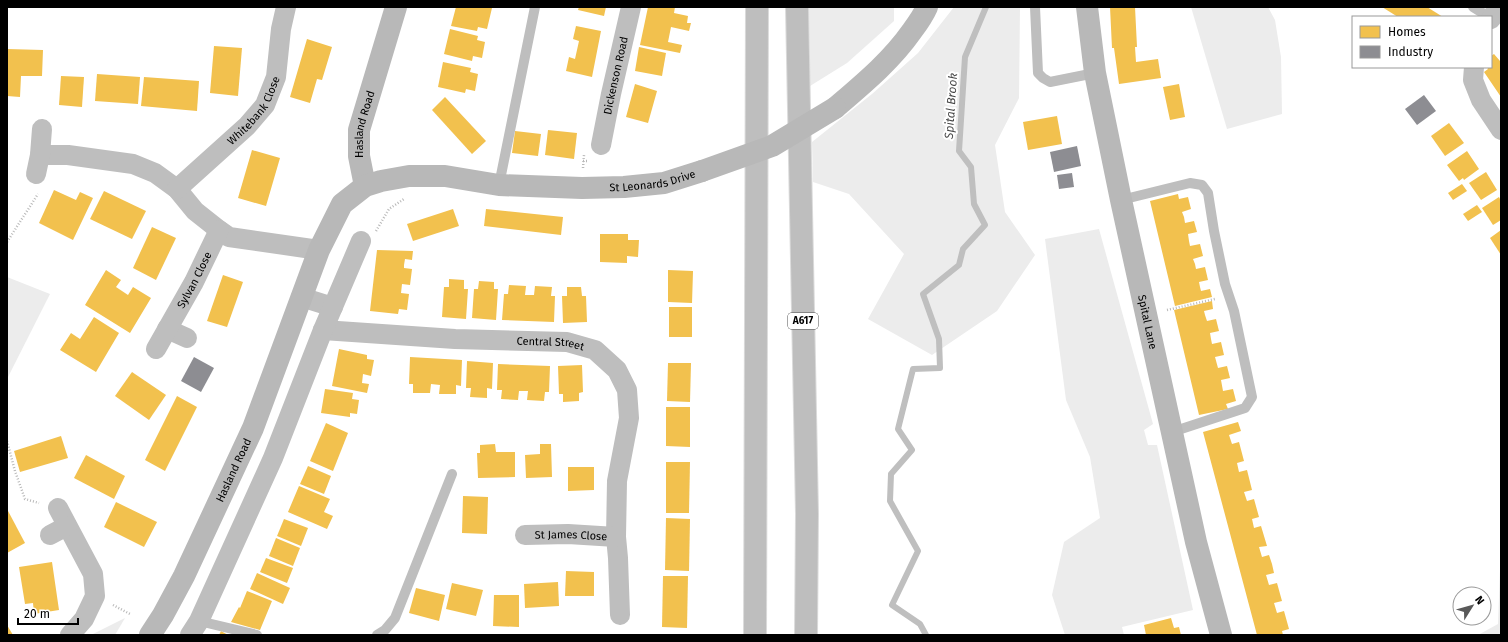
<svg xmlns="http://www.w3.org/2000/svg" width="1508" height="642" font-family="'Fira Sans',sans-serif">
<style>
.green{fill:#ececec}
.homes{fill:#f2c14e}
.industry{fill:#8d8d92}
.lines{fill:none;stroke-linecap:round;stroke-linejoin:round}
.stream{stroke:#bfbfbf;stroke-width:6}
.highway-casing{stroke:#dbdbdb;stroke-width:24}
.path{stroke:#b9b9b9;stroke-width:2.5;stroke-dasharray:1 2;stroke-linecap:butt}
.lane{stroke:#bebebe;stroke-width:10}
.street{stroke:#bebebe;stroke-width:20}
.secondary{stroke:#b8b8b8;stroke-width:22}
.highway{stroke:#bebebe;stroke-width:22}
.secondary-bridge{stroke:#b8b8b8;stroke-width:22}
.labels{text-anchor:middle;dominant-baseline:central;stroke-width:4;stroke-linejoin:round;paint-order:stroke}
.shield{fill:#fff;stroke:#4c4c4c;stroke-width:1}
.shield-label{font-size:10px;font-weight:bold;fill:#000}
.street-label{font-size:11px;fill:#000;stroke:#fff}
.water-label{font-size:12px;font-style:italic;fill:#444;stroke:#fff}
</style>
<rect width="100%" height="100%" fill="#fff"/>
<!-- green -->
<g class="green">
<path d="M809,7h85v14l-47,42 -37,23z"/>
<path d="M954,7h66l-1,91 -24,47 10,67 30,43 -38,56 -65,44 -64,-36 36,-65 -55,-60 -36,-12 -1,-40 60,-48 46,-41z"/>
<path d="M1191,7h77l7,13 6,37 1,57 -55,15z"/>
<path d="M1099,229l54,195 -9,6 4,15h9l36,165 -71,17 2,8h-59l-13,-40 12,-53 36,-24 -10,-61 -24,-57 -21,-161z"/>
<path d="M7,277l43,17 -43,85z"/>
<path d="M1500,569l1,66h-23l20,-11z"/>
<path d="M125,618l-10,17h-24z"/>
</g>
<!-- homes -->
<g class="homes">
<path d="M456,7l36,1 -5,21 -9,-2 -1,4 -26,-5z"/>
<path d="M579,7h27l-2,9 -26,-6z"/>
<path d="M648,7h27l-1,6 14,3 -1,7h4l-2,8 -18,-4 -3,15 14,3 -2,8 -40,-8z"/>
<path d="M1110,7h25l2,40h-2l1,15 22,-3 3,19 -42,6 -5,-36h-2z"/>
<path d="M1382,7h45l16,10h-45z"/>
<path d="M576,26l25,5 -9,46 -26,-6 3,-14 6,2 4,-18 -6,-2z"/>
<path d="M450,29l28,7 -1,4 8,2 -3,16 -9,-2 -1,5 -28,-7z"/>
<path d="M307,39l25,8 -10,33 -5,-1 -7,24 -20,-6z"/>
<path d="M214,46l28,2 -4,48 -28,-3z"/>
<path d="M639,47l27,6 -4,23 -27,-5z"/>
<path d="M7,49l36,1 -1,26h-21l-1,21 -13,-1z"/>
<path d="M1494,54l6,7 1,-1v37l-17,-25 4,-3 -1,-2h4v-11z"/>
<path d="M443,62l28,6 -1,4 8,2 -3,17 -9,-2 -1,4 -27,-6z"/>
<path d="M97,74l43,3 -2,27 -43,-3z"/>
<path d="M61,76l23,1 -2,30 -23,-2z"/>
<path d="M144,77l55,4 -2,30 -56,-5z"/>
<path d="M635,84l22,7 -9,32 -22,-6z"/>
<path d="M1179,84l6,33 -15,3 -7,-33z"/>
<path d="M445,97l41,44 -14,13 -40,-44z"/>
<path d="M1057,116l5,28 -34,6 -5,-28z"/>
<path d="M1449,123l15,20 -19,13 -14,-20z"/>
<path d="M548,130l29,3 -3,26 -29,-4z"/>
<path d="M515,131l26,3 -3,22 -26,-3z"/>
<path d="M252,150l28,8 -14,48 -28,-8z"/>
<path d="M1467,151l12,18 -15,11 -1,-2 -4,3 -12,-16z"/>
<path d="M1486,172l11,18 -16,10 -12,-17z"/>
<path d="M1462,184l5,7 -14,9 -5,-7z"/>
<path d="M54,190l22,10 4,-8 13,6 -20,42 -34,-17z"/>
<path d="M104,191l42,20 -14,28 -42,-20z"/>
<path d="M1178,194l1,5 9,-2 3,12 -9,3 2,5 1,6 9,-2 3,11 -9,2 1,7 1,5 10,-2 3,12 -10,3 2,5 1,5 9,-2 3,13 -9,2 1,5 1,4 9,-2 2,8 -37,9 -25,-105z"/>
<path d="M1499,197l2,4v19l-8,5 -11,-17z"/>
<path d="M1477,205l5,7 -14,9 -5,-7z"/>
<path d="M453,209l6,17 -46,15 -6,-17z"/>
<path d="M486,209l77,8 -2,18 -77,-9z"/>
<path d="M152,227l24,11 -20,42 -23,-12z"/>
<path d="M1501,230v25l-11,-17z"/>
<path d="M600,234h28v6h11l-1,17 -11,-1v7l-27,-1z"/>
<path d="M377,250l36,1 -1,9 -7,-1 -1,6v3l8,1 -2,16 -8,-1 -1,9 8,1 -2,16 -8,-1 -1,5 -28,-3z"/>
<path d="M106,270l15,10 -5,7 12,8 5,-8 18,11 -21,35 -45,-28z"/>
<path d="M668,270l25,1 -1,32 -24,-1z"/>
<path d="M223,275l20,7 -16,45 -20,-6z"/>
<path d="M449,279l15,1v9h4l-2,30 -24,-2 2,-30h5z"/>
<path d="M479,281l15,1v7h4l-2,31 -24,-2 2,-29h4z"/>
<path d="M509,285l17,1 -1,9h9l1,-9 17,1 -1,9h4l-1,26 -52,-2 2,-26h4z"/>
<path d="M567,287h14l1,9h4l1,26 -24,1 -1,-27h5z"/>
<path d="M1212,301l1,8 -9,2 1,4 2,6 9,-2 3,12 -9,2 1,6 1,5 9,-2 3,13 -9,2 3,11 9,-2 3,12 -9,2 2,11 10,-2 3,12 -10,3 2,5 -29,6 -25,-105z"/>
<rect x="669" y="307" width="23" height="30"/>
<path d="M94,317l25,16 -23,39 -36,-22 11,-17 9,6z"/>
<path d="M339,349l28,6v4l7,1 -3,16 -8,-2 -1,9 7,1 -2,9 -35,-7z"/>
<path d="M410,357l52,3 -1,26 -5,-1v9h-17l1,-9 -9,-1 -1,9h-17v-9h-4z"/>
<path d="M467,361l26,2 -1,26 -5,-1v10l-17,-1 1,-9h-5z"/>
<path d="M668,363h23l-1,39 -23,-1z"/>
<path d="M498,364l52,2 -1,26h-4l-1,9 -17,-1 1,-9h-9l-1,9 -17,-1 1,-9h-5z"/>
<path d="M582,365l1,27 -4,1v8l-16,1v-8h-4l-1,-28z"/>
<path d="M132,372l34,23 -17,25 -34,-24z"/>
<path d="M325,389l28,4 -1,6 7,1 -2,14 -7,-1v4l-29,-4z"/>
<path d="M177,396l20,11 -32,64 -20,-11z"/>
<path d="M666,407h24v40l-24,-1z"/>
<path d="M1238,422l3,9 -12,4 3,9 7,-2 5,19 -7,2 2,9 8,-2 5,20 -8,2 3,9 7,-2 5,18 -7,2 2,9 7,-2 6,20 -8,1 3,10 7,-2 3,9 2,9 -8,2 3,10 8,-2 5,18 -8,2 3,10 7,-2 5,18 -7,2 1,4h-26l-54,-203z"/>
<path d="M326,423l22,10 -15,38 -23,-10z"/>
<path d="M61,436l7,22 -48,14 -6,-21z"/>
<path d="M495,444l1,8h19v25l-37,1 -1,-25h3v-8z"/>
<path d="M540,444h11l1,33 -26,1 -1,-23 15,-1z"/>
<path d="M86,455l39,21 -11,23 -40,-21z"/>
<path d="M666,462h24l-1,51h-23z"/>
<path d="M308,466l23,10 -7,18 -24,-10z"/>
<path d="M568,467h26v23l-26,1z"/>
<path d="M299,486l31,13 -6,13 9,4 -6,13 -39,-17z"/>
<path d="M463,496l25,1 -1,37 -25,-1z"/>
<path d="M116,502l41,20 -13,25 -40,-20z"/>
<path d="M7,509l18,34 -18,10z"/>
<path d="M666,518l24,1 -1,52 -24,-1z"/>
<path d="M284,519l24,9 -7,18 -24,-10z"/>
<path d="M276,538l24,10 -7,18 -24,-10z"/>
<path d="M266,558l27,10 -6,15 -27,-11z"/>
<path d="M52,562l7,48 -25,4 -1,-11 -8,1 -6,-37z"/>
<path d="M566,571l28,1v24h-29z"/>
<path d="M257,573l33,15 -7,16 -33,-15z"/>
<path d="M663,576h25l-1,52 -25,-1z"/>
<path d="M558,582l1,24 -34,2 -1,-24z"/>
<path d="M452,583l31,7 -7,26 -30,-7z"/>
<path d="M416,588l29,7 -6,26 -30,-8z"/>
<path d="M247,591l25,10 -12,29 -29,-8 8,-15 1,1z"/>
<path d="M494,595h25v32l-26,-1z"/>
<path d="M1171,618l3,10 5,-1 2,8h-35l-2,-10z"/>
<path d="M7,625l6,10h-6z"/>
<path d="M221,631l7,4h-9z"/>
</g>
<!-- industry -->
<g class="industry">
<path d="M1424,95l12,16 -19,14 -12,-16z"/>
<path d="M1077,146l4,20 -27,6 -4,-20z"/>
<path d="M1072,173l2,14 -15,2 -2,-14z"/>
<path d="M194,357l20,11 -13,24 -20,-11z"/>
</g>
<g class="lines">
<!-- stream -->
<path class="stream" d="M926,635l-6,-11 -28,-19 26,-54 -28,-50 1,-27 21,-24 -14,-21 15,-60 27,-1 -1,-29 -16,-45 36,-29 4,-16 22,-24 -11,-21 -3,-37 -12,-16 6,-94 21,-50"/>
<!-- highway casing -->
<g class="highway-casing">
<g id="highway">
<path d="M797,7l10,507 -1,121"/>
<path d="M755,635l2,-628"/>
</g>
</g>
<!-- path -->
<g class="path">
<path d="M583,161h6"/>
<path d="M583,168l1,-13"/>
<path d="M376,231l13,-22 15,-10"/>
<path d="M7,242l31,-48"/>
<path d="M1167,310l48,-11"/>
<path d="M7,441l8,30 10,28 14,4"/>
<path d="M113,605l17,9"/>
</g>
<!-- lane -->
<g class="lane">
<path d="M1035,7l3,66 5,5 7,4 45,-9"/>
<path d="M1473,7l16,10"/>
<path d="M499,185l36,-178"/>
<path d="M1121,200l69,-17 12,2 6,8 6,38 11,53 9,27 18,86 -7,11 -73,24"/>
<path d="M199,621l58,14"/>
<path d="M377,635l8,-5 10,-12 57,-144"/>
</g>
<!-- street -->
<g class="street">
<path d="M1491,19l7,-12"/>
<path d="M1474,67l-1,13 8,20 20,30"/>
<path id="s1" d="M601,145l10,-51 20,-87"/>
<path d="M40,155h28l65,9 22,9 22,16 18,22 24,19 10,7 90,13"/>
<path d="M36,174l4,-19 2,-26"/>
<path id="s2" d="M177,189l70,-63 18,-21 11,-28 5,-48 5,-22"/>
<path d="M301,297l32,10"/>
<path d="M167,329l20,9"/>
<path id="s3" d="M323,330l132,9 112,3 28,8 22,20 10,20 2,28 -12,63 -1,56 2,21 2,57"/>
<path id="s4" d="M156,349l38,-67 25,-52"/>
<path d="M58,508l35,66 2,22 -11,23 -14,16"/>
<path d="M50,535l17,-9"/>
<path id="s5" d="M525,535l43,-1 48,3"/>
<path d="M190,635l9,-14 74,-163 50,-128 38,-89"/>
</g>
<!-- secondary -->
<g class="secondary">
<path id="s6" d="M1087,7l8,66 26,127 75,342 25,93"/>
<path d="M835,108c28,-24 56,-47 77,-77 6,-8 11,-15 15,-24"/>
<path id="s7" d="M365,186l-6,-30v-26l37,-123"/>
<path id="s8" d="M150,635l13,-20 21,-39 69,-148 66,-178 23,-46 23,-18 16,-5 28,-5h36l54,9 83,3 42,-1 40,-4 38,-12"/>
</g>
<!-- highway -->
<use href="#highway" class="highway"/>
<!-- secondary-bridge -->
<path class="secondary-bridge" d="M702,171l70,-25 63,-38"/>
</g>
<g class="labels">
<!-- shield labels -->
<rect class="shield" x="788" y="313" width="30" height="16" rx="3"/>
<g class="shield-label">
<text x="803" y="321">A617</text>
</g>
<!-- street labels -->
<g class="street-label">
<text stroke="none"><textPath href="#s1" startOffset="71">Dickenson Road</textPath></text>
<text stroke="none"><textPath href="#s2" startOffset="111">Whitebank Close</textPath></text>
<text stroke="none"><textPath href="#s7" startOffset="63">Hasland Road</textPath></text>
<text stroke="none"><textPath href="#s8" startOffset="792">St Leonards Drive</textPath></text>
<text stroke="none"><textPath href="#s4" startOffset="79">Sylvan Close</textPath></text>
<text stroke="none"><textPath href="#s6" startOffset="321">Spital Lane</textPath></text>
<text stroke="none"><textPath href="#s3" startOffset="228">Central Street</textPath></text>
<text stroke="none"><textPath href="#s8" startOffset="185">Hasland Road</textPath></text>
<text stroke="none"><textPath href="#s5" startOffset="46">St James Close</textPath></text>
</g>
<!-- water labels -->
<g class="water-label">
<text transform="translate(951 106) rotate(-86)">Spital Brook</text>
</g>
</g>
<!-- border -->
<rect width="1508" height="642" fill="none" stroke="#000000" stroke-width="16"/>
<!-- legend -->
<rect x="1352" y="16" width="140" height="52" fill="#ffffff" stroke="#999999"/>
<rect x="1360" y="26" width="20" height="12" fill="#f2c14e" stroke="#999999"/>
<text x="1388" y="36" font-size="12" fill="#000000">Homes</text>
<rect x="1360" y="46" width="20" height="12" fill="#8d8d92" stroke="#999999"/>
<text x="1388" y="56" font-size="12" fill="#000000">Industry</text>
<!-- north arrow -->
<g transform="translate(1472 606) rotate(53)"><circle r="19" fill="#ffffff" stroke="#999999"/>
<path d="M0-3L7 15L0 10L-7 15Z" fill="#595959"/>
<text y="-6" font-size="11" font-weight="bold" text-anchor="middle" fill="#000000">N</text>
</g>
<!-- scale -->
<path d="M18 618v6h60v-6" fill="none" stroke="#000000" stroke-width="2"/>
<text x="24" y="618" font-size="12" fill="#000000" stroke="#ffffff" stroke-width="3" paint-order="stroke">20 m</text>
</svg>
